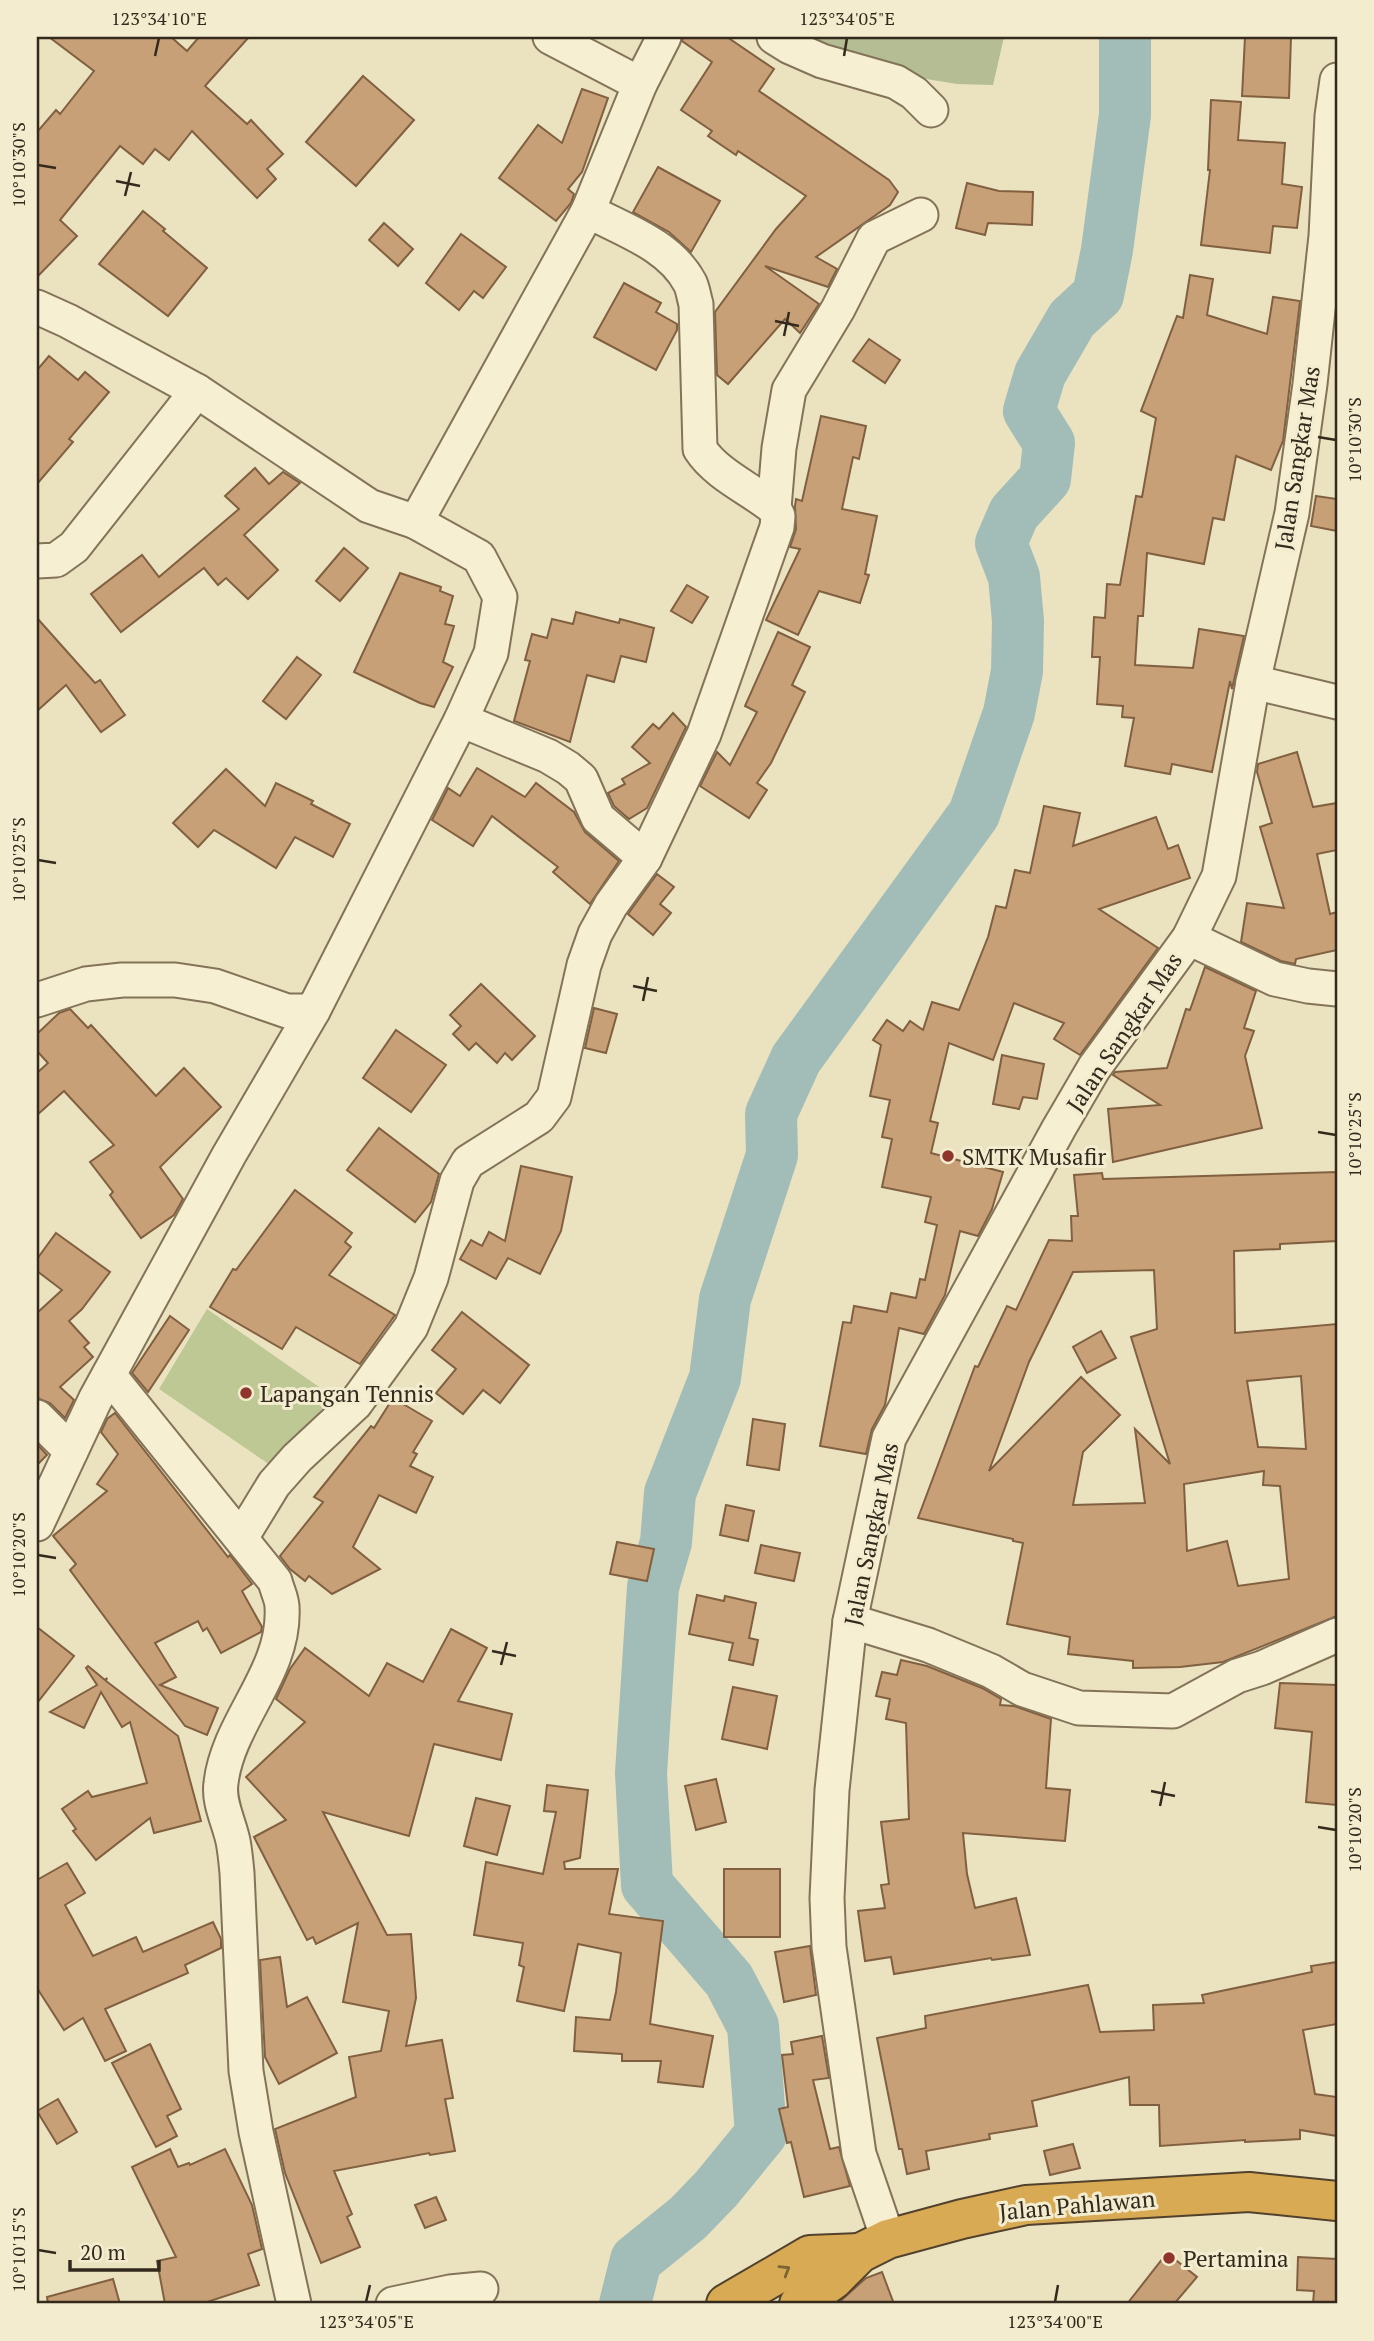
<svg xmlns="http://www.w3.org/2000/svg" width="1374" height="2341" font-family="'PT Serif',serif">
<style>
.green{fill:#bdc894}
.cemetery{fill:#b4bd94}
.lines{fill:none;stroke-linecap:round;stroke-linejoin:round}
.river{stroke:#a2bdb8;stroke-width:52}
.building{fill:#c8a077;stroke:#816040;stroke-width:2;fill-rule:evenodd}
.minor-casing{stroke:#837359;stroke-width:37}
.highway-casing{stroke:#51412d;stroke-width:42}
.minor{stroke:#f7efd2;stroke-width:33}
.highway{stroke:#d8aa53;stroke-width:38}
.oneway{stroke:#7d6435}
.ticks{fill:none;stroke:#332a1d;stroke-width:2.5}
.poi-dot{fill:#8f352c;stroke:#f3eccf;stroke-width:2.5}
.labels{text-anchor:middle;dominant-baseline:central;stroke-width:6;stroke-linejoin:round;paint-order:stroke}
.street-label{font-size:23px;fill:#332a1d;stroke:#f3eccf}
.poi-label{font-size:23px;fill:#332a1d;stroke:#f3eccf;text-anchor:start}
.neatline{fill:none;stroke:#332a1d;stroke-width:2.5}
.ticks-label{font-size:18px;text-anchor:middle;fill:#332a1d}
</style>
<rect width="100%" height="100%" fill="#ebe2c0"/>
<!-- green -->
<path class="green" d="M207,1309l125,87 -56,73 -117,-80z"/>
<!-- cemetery -->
<path class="cemetery" d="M789,37h215l-11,48 -36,-1 -97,-16z"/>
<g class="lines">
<!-- river -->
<path class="river" d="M625,2304l11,-44 52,-42 28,-29 45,-55 -8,-108 -24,-46 -82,-95 -6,-112 12,-186 13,-45 4,-49 45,-115 10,-79 47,-144 -1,-41 25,-55 178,-245 35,-101 8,-42 1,-50 -4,-44 -13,-34 13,-30 31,-34 4,-36 -20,-32 11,-37 32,-55 26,-24 9,-45 18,-135v-78"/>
</g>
<!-- building -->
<g class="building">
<path d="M49,37h122l16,14 12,-14h50l-44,49 42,38 4,-4 32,34 -16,15 9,10 -19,19 -65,-67 -23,29 -14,-11 -12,15 -23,-18 -60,74 17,16 -40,41v-145l19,-22 4,4 34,-43z"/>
<path d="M683,37h44l47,32 -15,22 130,89 9,12 -8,13 -74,52 21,12 -9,18 -63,-21 54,38 -19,29 -15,-14 -57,65 -11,-9 -2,-63 61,-83 30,-33 -68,-45 -2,4 -28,-19 4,-5 -31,-21 31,-48 -30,-21z"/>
<path d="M1245,37h46l-2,61 -47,-2z"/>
<path d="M363,76l51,44 -58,66 -50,-44z"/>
<path d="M582,89l26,9 -26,74 -14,17 6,5 -3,9 -15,18 -57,-43 39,-53 24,18z"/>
<path d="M1211,100l30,2 -3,38 47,3 -3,41 20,3 -5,41 -24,-2 -3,27 -69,-8 9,-75h-2z"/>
<path d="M658,167l62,34 -29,51 -22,-20 -36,-20z"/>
<path d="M967,183l32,8 34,1 -1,33 -44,-2 -3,12 -29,-7z"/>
<path d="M143,211l22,18 -2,2 44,37 -39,48 -69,-52z"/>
<path d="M384,223l29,26 -15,17 -29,-26z"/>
<path d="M461,234l45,33 -23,31 -9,-7 -15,19 -33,-27z"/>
<path d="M1190,275l23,4 -6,36 60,19 6,-37 27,4 -17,140 -12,29 -35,-14 -12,64 -11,-2 -9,46 -57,-11 -4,63h-5l-3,49 58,3 6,-39 45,7 -12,53 -2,-8 -18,91 -40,-8 -2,10 -45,-8 9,-48 -12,-1 1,-11 -26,-2 3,-47h-8l2,-40 11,1 2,-34 13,1 16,-89 6,1 14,-79 -15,-7 36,-95 6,2z"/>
<path d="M624,283l37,20 -5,9 21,12v6l-21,40 -62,-33z"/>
<path d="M869,339l31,21 -15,23 -32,-22z"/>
<path d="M49,356l29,24 7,-8 24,20 -40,47 4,3 -36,42v-114z"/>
<path d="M821,416l45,10 -7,33 -6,-2 -11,52 35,7 -12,58 4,1 -9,28 -41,-12 -21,44 -32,-15 34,-71 -10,-2 6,-18 -1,-23 1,-7 6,2z"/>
<path d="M255,468l14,16 14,-12 17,11 -56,52 34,35 -30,29 -22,-21 -8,7 -14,-17 -83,64 -30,-38 51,-39 17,22 80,-68 -14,-13z"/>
<path d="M1316,496l21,3v32l-26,-5z"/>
<path d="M344,548l24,20 -28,33 -24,-20z"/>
<path d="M400,573l41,14 -1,4 13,5 -8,28 9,2 -11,36 10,5 -19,40 -14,-4 -66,-31z"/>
<path d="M687,585l21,12 -16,26 -21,-12z"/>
<path d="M576,612l43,11 1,-4 34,9 -8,34 -25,-6 -7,26 -27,-7 -17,67 -56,-21 16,-60 -5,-1 7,-26 15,4 5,-19 21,5z"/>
<path d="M37,618l58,65 5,-3 25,35 -24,17 -35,-47 -29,26z"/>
<path d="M778,632l32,15 -18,38 13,7 -34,71 -14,20 10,7 -18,28 -49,-32 17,-34 13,13 27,-53 -12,-6z"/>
<path d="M297,657l24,18 -35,44 -23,-18z"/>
<path d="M673,713l13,14 -39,81 -18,11 -15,-13 -6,-13 17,-9 -3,-5 28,-16 -18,-16 21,-23 6,5z"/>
<path d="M1297,752l16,55 24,-4v47l-20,4 13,60 7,-2v38l-41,9 -1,5 -14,-3 -40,-19 6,-39 37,5 -24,-81 12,-4 -15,-51 1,-8z"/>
<path d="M477,768l48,29 11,-14 38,29 11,20 34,29 -29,43 -37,-32 5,-5 -66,-51 -19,30 -41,-26 16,-32 12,8z"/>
<path d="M226,769l39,37 11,-23 37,18 -2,3 39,20 -17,33 -38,-20 -19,31 -62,-38 -16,17 -25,-24z"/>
<path d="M1044,806l36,7 -7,33 83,-29 12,32 10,-4 12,33 -91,31 59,39 -78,107 -26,-16 10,-16 -50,-20 -21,57 -44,-17 -19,78 8,2 -7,30 72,19 -11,37 -14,27 -18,-5 -15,64 -21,39 -25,-6 -14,77 -13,24 -6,25 -46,-8 23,-124 8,1 3,-17 33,6 4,-19 25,5 4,-19 5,1 12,-55 -12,-3 6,-25 -49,-10 10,-48 -10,-2 8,-37 -20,-4 11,-51 -8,-5 14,-20 16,11 7,-10 13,9 9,-28 27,8 29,-73 8,-31 10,2 9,-38 15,3z"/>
<path d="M657,874l17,13 -14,17 11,9 -18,22 -25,-21z"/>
<path d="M1205,967l51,24 -12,37 10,3 -9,25 17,72 -149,34 -5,-53 52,-4 -47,-30 2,-3 52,-4 19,-59 4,1z"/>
<path d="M481,984l54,52 -23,24 -7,-7 -8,10 -21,-20 -7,7 -16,-16 8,-8 -11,-11z"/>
<path d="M594,1008l23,6 -11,39 -21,-5z"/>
<path d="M70,1009l18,19 3,-3 65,71 28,-28 37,39 -61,60 23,32 -9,16 -33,23 -31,-43 3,-3 -23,-30 24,-17 -50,-54 -27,24v-42l11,-10 -11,-12v-17l22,-21z"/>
<path d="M396,1030l50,35 -35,47 -48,-34z"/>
<path d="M1002,1055l42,9 -7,35 -14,-2 -4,12 -26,-5z"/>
<path d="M379,1128l60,46 -8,28 -16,20 -68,-52z"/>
<path d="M521,1166l51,11 -11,54 -21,43 -32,-16 -12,21 -36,-20 11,-19 11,6 7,-14 16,9z"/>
<path d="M1337,1172v69l-57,3v5l-46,2 1,82 102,-9v292l-114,46 -43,5 -47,1v-7l-65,-7 2,-17 -63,-13 16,-81 -10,-2v-2l-95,-21 57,-152 3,1 29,-61 9,4 33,-70 23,1 -1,-25h7l-4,-41 28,-2 1,6zM1154,1270l3,59 -26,8 39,127 -35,-35 10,74 -72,2 10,-53 37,-37 -39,-38 -92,94 40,-109 44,-90zM1301,1376l5,73 -48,-2 -11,-66zM1264,1471l-1,14 17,1 9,93 -51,7 -11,-45 -40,10 -3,-67z"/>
<path d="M295,1190l57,43 -7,9 6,5 -22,28 66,40 -35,49 -64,-37 -14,22 -72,-42 23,-38 3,1z"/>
<path d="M56,1233l54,39 -28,37 -13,12 20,22 -5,4 9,10 -33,30 14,13 -9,18 -15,-15 -13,-5v-85l25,-23 -25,-19v-12z"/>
<path d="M462,1312l67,53 -29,38 -17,-13 -20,24 -27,-21 20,-24 -24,-19z"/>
<path d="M170,1316l19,14 -41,62 -16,-19z"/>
<path d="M1101,1331l15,27 -29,15 -14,-26z"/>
<path d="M393,1398l39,23 -19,31 4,2 -7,12 23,11 -17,36 -37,-18 -26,52 27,22 -48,25 -23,-18 -4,5 -15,-12 -10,-13 43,-54 -9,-5 57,-71 3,2z"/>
<path d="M115,1413l113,144 2,-2 22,29 -10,7 20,36 -1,5 -40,21 -14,-25 -4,3 -5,-10 -43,22 21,34 -16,8 58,23 -11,27 -22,-9 -115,-156 6,-6 -23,-28 54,-45 -10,-7 21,-30 -17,-22 6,-13z"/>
<path d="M753,1419l32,5 -6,46 -32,-5z"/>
<path d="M37,1444l10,11 -10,10z"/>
<path d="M726,1505l28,6 -6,30 -28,-6z"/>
<path d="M617,1542l37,7 -7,32 -37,-7z"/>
<path d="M761,1545l39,8 -6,28 -39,-8z"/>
<path d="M697,1595l27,6 1,-5 31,7 -7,35 9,2 -5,25 -24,-5 4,-17 -44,-9z"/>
<path d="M37,1627l37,29 -37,47z"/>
<path d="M451,1629l36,19 -29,53 54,13 -11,46 -67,-16 -25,92 -86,-24 64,123 24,-1 5,64 -10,48 36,-6 11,58 -8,1 10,52 -25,4 -1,-2 -95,18 18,43 -5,3 13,30 -39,16 -36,-90 -10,-44 81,-32 -7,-40 32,-6 8,-40 -46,-9 15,-79 -42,21 -3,-7 -6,3 -53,-103 32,-17 -40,-43 59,-55 -29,-23 14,-30 15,-21 64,48 18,-33 36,19z"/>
<path d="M901,1660l26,6 55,22 19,11 -1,6 14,1 37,13 -5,69 24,2 -5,51 -102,-8 4,41 8,34 41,-10 14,57 -38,5 -1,-2 -97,16 -3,-17 -26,4 -7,-50 27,-3 -4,-23 8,-1 -8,-62 28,-3 -3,-96 -20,-4 4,-20 -14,-3 6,-24 15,3z"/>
<path d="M88,1666l17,14 2,-2 -1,3 72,55 23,85 -47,12 -4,-15 -54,42 -23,-29 3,-2 -14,-20 26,-18 4,6 55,-14 -17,-61 -8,5 -21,-35 -17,36 -34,-16 47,-27 -11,-17z"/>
<path d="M1280,1683l57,2v120l-31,-3 6,-70 -37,-4z"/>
<path d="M733,1687l44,9 -10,53 -45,-10z"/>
<path d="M716,1779l10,43 -30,8 -11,-44z"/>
<path d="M547,1785l41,5 -8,68 -16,4 1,7h53l-9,45 54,7 -13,103 63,12 -10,51 -45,-5 3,-21h-39v-7l-48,-3 2,-34 34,3 6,-28 5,-39 -43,-9 -14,67 -47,-10 7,-34 -5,-2 4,-22 -49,-8 12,-73 57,12 13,-62 -12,-1z"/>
<path d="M476,1798l34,8 -13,49 -33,-9z"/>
<path d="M67,1863l18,30 -20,12 28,51 43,-19 7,15 70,-30 8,17v9l-36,17 3,8 -83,36 21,42 -21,10 -22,-43 -19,12 -27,-42v-108z"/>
<rect x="724" y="1869" width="56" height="68"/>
<path d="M810,1946l6,49 -32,7 -9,-50z"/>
<path d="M280,1957l7,50 20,-10 30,56 -58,31 -14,-27 -5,-97z"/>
<path d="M1337,1962v62l-34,6 12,64 22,3v39l-37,-6v9l-55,3v-2l-85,6 -1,-41h-29l-1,-28 -97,24 5,25 -48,8 1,5 -64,12 3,18 -22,5 -5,-25h-3l-22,-111 49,-10 -1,-12 163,-31 12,47 54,-2 -1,-25 51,-2 -2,-8 110,-23 -1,-6z"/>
<path d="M822,2036l7,42 -16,2 17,69 9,-2 11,39 -46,11 -13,-55 -4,1 -8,-34 9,-2 -6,-52 11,-1 -2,-12z"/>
<path d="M150,2044l31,65 -14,7 10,20 -21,11 -44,-84z"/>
<path d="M58,2099l19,33 -20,12 -20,-33z"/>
<path d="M1073,2144l7,24 -30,7 -6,-24z"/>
<path d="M170,2149l8,18 11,-4 1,2 35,-16 27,56 10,44 -14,5 11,31 -58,19h-36l-8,-43 19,-4 -44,-90z"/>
<path d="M436,2197l10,23 -21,8 -10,-23z"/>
<path d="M1167,2253l30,24 -23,27h-47z"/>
<path d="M1298,2257l39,2v45h-24l1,-13 -17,-1z"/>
<path d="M882,2272l12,32h-57l29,-26z"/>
<path d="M113,2279l7,25h-72l-1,-7z"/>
</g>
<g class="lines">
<!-- minor casing -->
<g class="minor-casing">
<g id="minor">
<path d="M774,37l16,10 32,14 74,21 18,11 17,17"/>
<path d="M640,84l24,-47"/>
<path d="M37,307l31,14 129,70 172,115 47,16 63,35 21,40 -9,56 -30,67 -148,291 -84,144 -134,245 -58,124"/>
<path d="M774,508l5,-60 10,-58 49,-81 36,-71 47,-23"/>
<path d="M416,522l172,-311 52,-127 -90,-47"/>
<path d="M37,561l19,-1 18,-13 123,-156"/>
<path d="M1253,682l84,20"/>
<path d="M461,720l87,36 20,12 13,11 17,39 47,40"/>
<path d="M1189,938l86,41 33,7 29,3"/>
<path d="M37,1000l49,-16 36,-4h53l40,6 72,25h26"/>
<path d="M109,1375l166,206c2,9 7,18 7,26 4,65 -54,114 -61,176 -3,19 8,39 12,58 2,10 3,21 4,32l9,198 10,61 38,172"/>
<path d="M37,1417l34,34"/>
<path d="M241,1538l33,-54 23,-26 58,-54 56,-77 20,-49 26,-97 11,-19 71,-45 15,-20 30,-132 11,-31 16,-29 34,-47 59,-124 73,-207 1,-11 -4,-8c-23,-19 -57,-33 -74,-59l-4,-145c-2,-6 -3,-15 -6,-21 -20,-38 -66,-53 -102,-72"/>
<path d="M850,1621l78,24 63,26 31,18 57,19 94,3 64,-35 25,-8 75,-33"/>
<path d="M888,2239l-29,-85 -30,-207 -2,-49 5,-108 18,-169 39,-183 170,-310 35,-60 95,-130 30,-62 34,-194 39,-169 18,-129 16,-148 6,-120 5,-36"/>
<path d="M393,2304l57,-12 31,-3"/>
</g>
</g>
<!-- highway casing -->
<g class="highway-casing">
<g id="highway">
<path d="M726,2304l84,-49 50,-2"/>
<path d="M799,2304l34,-24 27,-27 28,-14 74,-20 64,-14 223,-13 88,9"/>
</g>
</g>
<!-- minor -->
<use href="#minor" class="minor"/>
<!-- highway -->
<use href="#highway" class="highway"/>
</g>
<!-- one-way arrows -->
<defs><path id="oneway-chevron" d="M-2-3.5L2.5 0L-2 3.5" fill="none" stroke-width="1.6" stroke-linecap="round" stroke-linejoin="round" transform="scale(1.75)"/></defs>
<use class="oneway" href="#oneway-chevron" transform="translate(785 2270) rotate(-31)"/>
<!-- ticks -->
<path class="ticks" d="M155,56l4,-18M844,56l3,-18M38,165l18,3M116,181l24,5M125,196l6,-24M775,321l24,5M784,336l5,-24M1318,437l18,3M38,860l18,3M633,986l24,5M643,1001l5,-24M1318,1132l18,3M38,1555l18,3M492,1651l24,5M501,1665l6,-23M1151,1791l24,5M1160,1806l5,-24M1318,1827l18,3M38,2250l18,3M366,2302l4,-17M1055,2302l3,-17"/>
<!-- markers -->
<g class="poi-dot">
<circle cx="948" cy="1156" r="7"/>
<circle cx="246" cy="1393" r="7"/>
<circle cx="1169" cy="2258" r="7"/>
</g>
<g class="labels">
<!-- street labels -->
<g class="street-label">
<text transform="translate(1297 458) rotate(-81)">Jalan Sangkar Mas</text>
<text transform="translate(1124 1032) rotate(-56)">Jalan Sangkar Mas</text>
<text transform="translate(871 1534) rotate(-78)">Jalan Sangkar Mas</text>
<text transform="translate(1077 2205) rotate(-5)">Jalan Pahlawan</text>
</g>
<!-- poi labels -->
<g class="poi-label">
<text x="962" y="1156">SMTK Musafir</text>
<text x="260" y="1393">Lapangan Tennis</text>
<text x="1183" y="2258">Pertamina</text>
</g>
</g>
<!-- border -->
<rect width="1374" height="2341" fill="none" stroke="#f3eccf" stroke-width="77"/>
<!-- scale -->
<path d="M70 2260v10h89v-10" fill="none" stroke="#332a1d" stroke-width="3.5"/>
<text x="80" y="2260" font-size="21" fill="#332a1d" stroke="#f3eccf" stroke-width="5" paint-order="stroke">20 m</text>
<rect x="38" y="38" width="1298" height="2264" class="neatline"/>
<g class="ticks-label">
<text x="159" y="25">123°34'10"E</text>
<text x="847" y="25">123°34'05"E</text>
<text transform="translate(19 165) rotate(-90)" y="6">10°10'30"S</text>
<text transform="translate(1355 440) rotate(-90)" y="6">10°10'30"S</text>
<text transform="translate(19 860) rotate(-90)" y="6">10°10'25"S</text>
<text transform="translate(1355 1135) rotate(-90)" y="6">10°10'25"S</text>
<text transform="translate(19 1555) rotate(-90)" y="6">10°10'20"S</text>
<text transform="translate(1355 1830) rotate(-90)" y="6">10°10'20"S</text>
<text transform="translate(19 2250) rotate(-90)" y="6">10°10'15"S</text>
<text x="366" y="2328">123°34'05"E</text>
<text x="1055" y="2328">123°34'00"E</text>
</g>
</svg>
